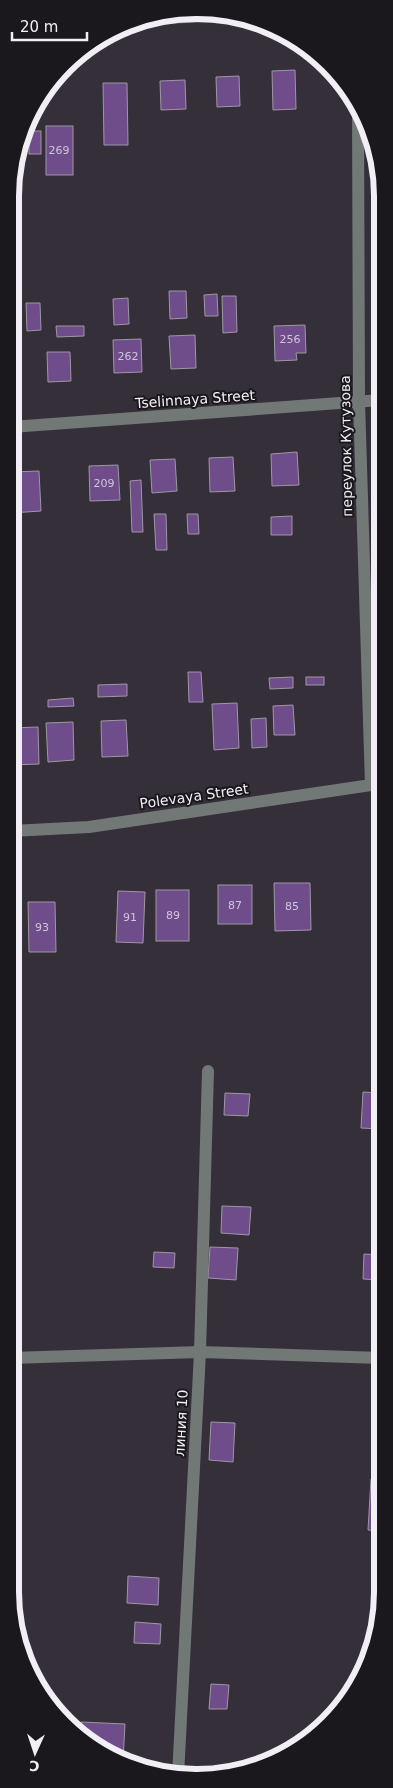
<svg xmlns="http://www.w3.org/2000/svg" width="393" height="1788" font-family="'DejaVu Sans',sans-serif">
<style>
.building{fill:#6f4d8b;stroke:#9e97a4}
.lines{fill:none;stroke-linecap:round;stroke-linejoin:round}
.minor{stroke:#717876;stroke-width:12}
.labels{text-anchor:middle;dominant-baseline:central;stroke-width:4;stroke-linejoin:round;paint-order:stroke}
.number-label{font-size:11px;fill:#d0c6da}
.street-label{font-size:14px;fill:#f1eef5;stroke:#1a181d}
.rim{fill:none;stroke:#f1eef5;stroke-width:6}
</style>
<rect width="100%" height="100%" fill="#342f39"/>
<!-- building -->
<g class="building">
<path d="M295,70l1,39 -23,1 -1,-39z"/>
<path d="M239,76l1,30 -23,1 -1,-30z"/>
<path d="M185,80l1,29 -25,1 -1,-29z"/>
<path d="M103,83h24l1,62h-24z"/>
<rect x="46" y="126" width="27" height="49"/>
<rect x="29" y="131" width="12" height="23"/>
<path d="M169,291h17l1,27 -17,1z"/>
<path d="M217,294l1,22h-13l-1,-21z"/>
<path d="M222,296h14l1,36 -14,1z"/>
<path d="M128,298l1,26 -15,1 -1,-26z"/>
<path d="M26,303h14l1,27 -14,1z"/>
<path d="M305,325l1,28h-10l1,7 -22,1 -1,-35z"/>
<path d="M56,326h28v10l-27,1z"/>
<path d="M195,335l1,33 -25,1 -2,-33z"/>
<path d="M141,339l1,33 -28,1 -1,-33z"/>
<path d="M11,348h4l2,34h-6z"/>
<path d="M47,352h23l1,29 -23,1z"/>
<path d="M297,452l2,33 -27,1 -1,-32z"/>
<path d="M233,457l2,34 -25,1 -1,-34z"/>
<path d="M175,459l2,32 -25,2 -2,-33z"/>
<path d="M118,465l2,35 -30,1 -1,-35z"/>
<path d="M39,471l2,40 -30,2v-41z"/>
<path d="M141,480l2,52h-11l-2,-51z"/>
<path d="M154,514h12l1,36h-11z"/>
<path d="M187,514h11l1,20h-11z"/>
<path d="M292,516v19h-21v-18z"/>
<path d="M188,672h13l2,30h-14z"/>
<path d="M293,677v11l-23,1 -1,-11z"/>
<rect x="306" y="677" width="18" height="8"/>
<path d="M127,684v12l-29,1v-12z"/>
<path d="M73,698l1,8 -26,1v-7z"/>
<path d="M237,703l2,45 -25,2 -2,-46z"/>
<path d="M293,705l2,30h-21l-1,-29z"/>
<path d="M266,718l1,29 -15,1 -1,-29z"/>
<path d="M126,720l2,36 -26,1 -1,-36z"/>
<path d="M73,722l1,38 -26,2 -2,-39z"/>
<path d="M38,727l1,37 -28,1v-37z"/>
<path d="M274,883h36l1,47 -36,1z"/>
<rect x="218" y="885" width="34" height="39"/>
<rect x="156" y="890" width="33" height="51"/>
<path d="M118,891l27,1 -2,51 -27,-1z"/>
<path d="M28,902h27l1,50h-27z"/>
<path d="M11,903l8,1v51h-8z"/>
<path d="M363,1092l18,1v36l-20,-1z"/>
<path d="M225,1093l25,1 -2,22 -24,-1z"/>
<path d="M11,1120h6l-2,31h-4z"/>
<path d="M222,1206l29,1 -2,28 -28,-2z"/>
<path d="M210,1247l28,1 -2,32 -28,-2z"/>
<path d="M154,1252l21,1 -1,15 -21,-1z"/>
<path d="M364,1254l17,1v25l-18,-1z"/>
<path d="M211,1422l24,1 -2,39 -24,-2z"/>
<path d="M371,1479h10v52l-13,-1z"/>
<path d="M128,1576l31,2 -1,27 -31,-2z"/>
<path d="M135,1622l26,2 -1,20 -26,-1z"/>
<path d="M367,1632l9,1 -7,19 -3,-1z"/>
<path d="M211,1684l18,1 -2,24h-18z"/>
<path d="M81,1722l44,2 -2,37 -9,-2 -33,-26z"/>
</g>
<g class="lines">
<!-- minor -->
<g class="minor">
<path d="M142,19l89,-4"/>
<path d="M358,107l1,295 12,383"/>
<path d="M11,427l370,-27"/>
<path d="M11,831l78,-4 282,-42h10"/>
<path d="M10,1358l190,-6 181,6"/>
<path d="M178,1776l22,-424 8,-281"/>
</g>
</g>
<g class="labels">
<!-- number labels -->
<g class="number-label">
<text x="59" y="150">269</text>
<text x="290" y="339">256</text>
<text x="128" y="356">262</text>
<text x="104" y="483">209</text>
<text x="235" y="905">87</text>
<text x="292" y="906">85</text>
<text x="173" y="915">89</text>
<text x="130" y="917">91</text>
<text x="42" y="927">93</text>
</g>
<!-- street labels -->
<g class="street-label">
<text transform="translate(195 399) rotate(-4)">Tselinnaya Street</text>
<text transform="translate(346 446) rotate(-91)">переулок Кутузова</text>
<text transform="translate(194 796) rotate(-8)">Polevaya Street</text>
<text transform="translate(181 1423) rotate(-87)">линия 10</text>
</g>
</g>
<!-- crop -->
<path d="M0 0H393V1788H0ZM196 19H197A177 177 0 0 1 374 196V1592A177 177 0 0 1 197 1769H196A177 177 0 0 1 19 1592V196A177 177 0 0 1 196 19Z" fill="#1a181d" fill-rule="evenodd"/>
<path class="rim" d="M196 19H197A177 177 0 0 1 374 196V1592A177 177 0 0 1 197 1769H196A177 177 0 0 1 19 1592V196A177 177 0 0 1 196 19Z"/>
<!-- north arrow -->
<g transform="translate(35 1753) rotate(183)" stroke="#1a181d" stroke-width="4" paint-order="stroke">
<path d="M0-4L9 19L0 12L-9 19Z" fill="#f1eef5"/>
<text y="-8" font-size="14" font-weight="bold" text-anchor="middle" fill="#f1eef5">С</text>
</g>
<!-- scale -->
<path d="M12 32v8h75v-8" fill="none" stroke="#f1eef5" stroke-width="2.5"/>
<text x="20" y="32" font-size="15" fill="#f1eef5" stroke="#1a181d" stroke-width="4" paint-order="stroke">20 m</text>
</svg>
